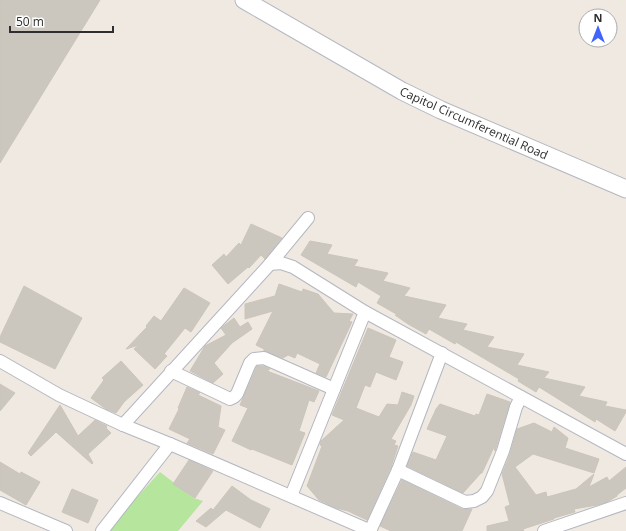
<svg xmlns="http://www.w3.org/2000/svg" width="626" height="531" font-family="'Open Sans',sans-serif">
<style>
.green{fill:#b6e59e}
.building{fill:#cbc7bf;stroke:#cbc5ba}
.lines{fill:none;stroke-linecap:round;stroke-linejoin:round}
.minor-casing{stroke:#b4b7c1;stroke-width:14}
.secondary-casing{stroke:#b4b7c1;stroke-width:19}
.minor{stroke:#fff;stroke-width:12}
.secondary{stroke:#fff;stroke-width:17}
.labels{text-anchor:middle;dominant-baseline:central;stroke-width:3;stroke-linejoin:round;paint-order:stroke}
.street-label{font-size:12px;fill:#2e2e2e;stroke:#fff}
</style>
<rect width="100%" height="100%" fill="#efe9e1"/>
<!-- green -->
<path class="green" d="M160,472l34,26 9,3 -25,30h-72z"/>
<!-- building -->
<g class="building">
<path d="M0,0h100l-100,163z"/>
<path d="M251,224l31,14 -17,21 -4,-4 -12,13 -1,-1 -20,17 -16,-19 12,-11 2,3 13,-14 2,2z"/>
<path d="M310,241l22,4 -5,9 31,6 -4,6 34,7 -5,8 27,7 -6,8 42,9 -8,13 29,6 -4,6 31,7 -7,10 37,7 -7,11 32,7 -5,6 41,9 -6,9 28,6 -2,4 21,4v2l-11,19 -19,-12 -1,3 -56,-35 -3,5 -18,-11 1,-2 -63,-37 -1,2 -26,-15 -3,5 -18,-10 -13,-9h3l-21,-12 4,-7 -23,-14 -2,5 -55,-32z"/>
<path d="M279,284l23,8 1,-3 15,5 16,19 19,1 -4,7 3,1 -26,55 -10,-4 4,-9 -23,-11 -2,5 -7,-3 -5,3 -19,-7v-2l-8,-4 17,-34 -28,8v-15l30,-8z"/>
<path d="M24,286l58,32 -27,51 -55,-27v-5z"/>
<path d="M184,288l26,15 -19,29 -6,-4 -21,26 3,2 -12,13 -21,-20 5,-4 -13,4 21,-22 -1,-1 8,-10 7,5z"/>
<path d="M234,318l6,9 8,-5 4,7 -20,14 -18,20 9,11 -10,9 -23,-12 15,-25 21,-11 -5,-7z"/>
<path d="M368,328l28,12 -7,17 14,5 -7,18 -20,-8 -6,15 -5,-2 -9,23 23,9 8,-13 11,1 4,-13 12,4 -3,9 -20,34 5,2 -2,4 4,1 -7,21 -24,53 -19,-9 -12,-3 -17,-8 -12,-14 15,-40 -2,-1 1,-4 23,-21 -12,-5z"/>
<path d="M121,361l22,24 -19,17 -8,11 -10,-4 -15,-11 13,-18 -2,-2z"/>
<path d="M257,366h6l7,3 -3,2 52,20 -5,11 -5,-2 -10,31 6,2 -13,32 -40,-16 -1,1 -19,-9 16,-33 -8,-3z"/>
<path d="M0,384l15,9 -15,18z"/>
<path d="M187,387l13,6 -2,2 23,11 -3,21 7,3 -12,24 -26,-11 3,-4 -21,-10 10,-20 -1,-1z"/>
<path d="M487,394l23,8 -15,49 -1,-4 -12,26h-1l-18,20 -56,-27 6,-14 23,8 11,-24 -20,-7 9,-20 4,-5 35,12 1,-2 3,1z"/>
<path d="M60,405l18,31 17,-16 12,6 -1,2 5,5 -23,21 5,9 -1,1 -36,-32 -25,24 -3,-3z"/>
<path d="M534,423l18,9 2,-5 14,11 -3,10 34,11 -5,14 -61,-19 -18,13 21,28 10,-3 1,5 29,-8 18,-15 -5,13 18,-10 2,4 17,-14v21l-9,7v1l-10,6 -10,3 -23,4 1,3 -21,6v1l-31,10 1,2h-37v-5l22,-5 -4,-14 5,-2 -8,-31 8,-20 7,-25z"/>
<path d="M189,460l24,11 -18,27 -22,-14z"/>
<path d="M0,462l20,12 1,-2 19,10 -14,23 -26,-15z"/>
<path d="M402,480l60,29h10l-10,22h-71l-11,-5z"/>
<path d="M232,486l19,14 19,9 -10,19 -34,-18 -20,17 -10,-6 15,-13 2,2z"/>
<path d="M72,489l26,11 -10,23 -26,-11z"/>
</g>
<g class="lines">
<!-- minor casing -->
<g class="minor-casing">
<g id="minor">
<path d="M270,264l11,-1 12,4 72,45 261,142"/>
<path d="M0,361l59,34 64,30 47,19 201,87"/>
<path d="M171,371l59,28 4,-2 3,-3 13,-31 4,-4 10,-1 70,31"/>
<path d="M123,425l147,-161 38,-46"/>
<path d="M398,470l67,32 9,-1 8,-4 5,-6 16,-40 13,-44 5,-10"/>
<path d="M291,496l74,-184"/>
<path d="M0,503l66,28"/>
<path d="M102,531l68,-87"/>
<path d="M370,531l28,-61 44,-117"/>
<path d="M544,531l82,-28"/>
</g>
</g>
<!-- secondary casing -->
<g class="secondary-casing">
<path id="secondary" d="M244,0l158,91 39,19 185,79"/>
</g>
<!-- minor -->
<use href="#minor" class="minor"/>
<!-- secondary -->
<use href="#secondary" class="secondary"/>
</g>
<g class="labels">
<!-- street labels -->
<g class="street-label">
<text transform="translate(474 123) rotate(24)">Capitol Circumferential Road</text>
</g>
</g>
<!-- north arrow -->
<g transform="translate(598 28)"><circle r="19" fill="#ffffff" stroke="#ababab"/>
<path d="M0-3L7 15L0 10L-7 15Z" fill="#4264fb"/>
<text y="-6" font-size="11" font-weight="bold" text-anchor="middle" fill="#2e2e2e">N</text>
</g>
<!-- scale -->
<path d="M10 26v6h103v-6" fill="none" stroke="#2e2e2e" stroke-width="2"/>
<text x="16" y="26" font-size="12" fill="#2e2e2e" stroke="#ffffff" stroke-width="3" paint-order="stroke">50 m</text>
</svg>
